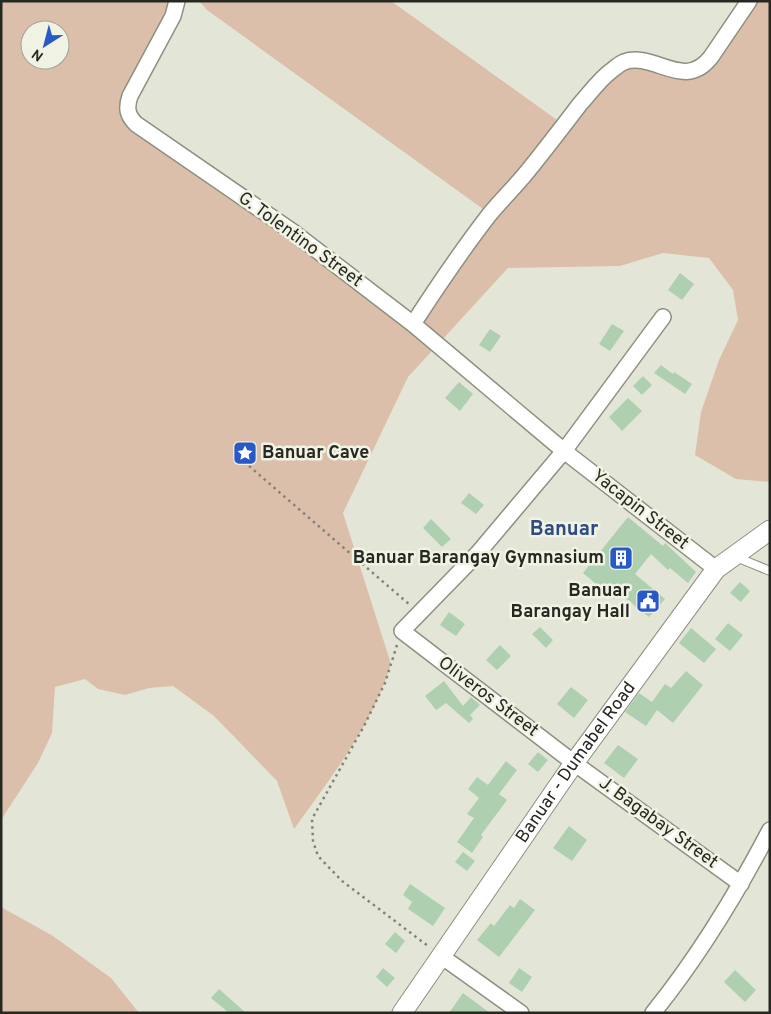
<svg xmlns="http://www.w3.org/2000/svg" width="771" height="1014" font-family="Overpass,sans-serif">
<style>
.green{fill:#dcbfaa;fill-rule:evenodd}
.building{fill:#aed0b0}
.lines{fill:none;stroke-linecap:round;stroke-linejoin:round}
.service-casing{stroke:#8d9081;stroke-width:10}
.minor-casing{stroke:#8d9081;stroke-width:18}
.tertiary-casing{stroke:#8d9081;stroke-width:21}
.path{stroke:#818378;stroke-width:2.5;stroke-dasharray:2.5 4;stroke-linecap:butt}
.service{stroke:#fff;stroke-width:8}
.minor{stroke:#fff;stroke-width:15}
.tertiary{stroke:#fff;stroke-width:19}
.labels{text-anchor:middle;dominant-baseline:central;stroke-width:5;stroke-linejoin:round;paint-order:stroke}
.street-label{font-size:18px;fill:#272822;stroke:#f0f3e3}
.poi-label{font-size:18px;font-weight:bold;fill:#272822;stroke:#f0f3e3;text-anchor:end}
.quarter-label{font-size:20px;font-weight:bold;fill:#304b83;stroke:#f0f3e3}
</style>
<rect width="100%" height="100%" fill="#e3e6d6"/>
<!-- green -->
<g class="green">
<path d="M1,1h176l-50,111 286,212 77,-110 -283,-204 -8,-9h192l173,124 59,-63 67,9 59,-70h21v481l-34,-3 -41,-24 6,-43 18,-52 19,-40 -5,-30 -24,-32 -46,-5 -43,13 -112,2 -100,109 -65,136 48,151c-20,63 -59,112 -97,165l-17,-48 -63,-65 -41,-30 -24,2 -24,7 -27,-6 -13,-10 -30,8 -3,46 -14,30 -37,57zM30,30h30v30h-30z"/>
<path d="M1,907l52,29 58,42 28,35h-138z"/>
</g>
<!-- building -->
<g class="building">
<path d="M680,273l14,11 -12,16 -14,-10z"/>
<path d="M612,324l12,7 -14,20 -11,-7z"/>
<path d="M490,329l11,7 -11,16 -11,-7z"/>
<path d="M661,365l12,9 1,-2 18,12 -7,10 -31,-21z"/>
<path d="M643,376l9,9 -10,10 -9,-9z"/>
<path d="M459,382l14,12 -13,17 -15,-13z"/>
<path d="M628,398l14,13 -20,20 -13,-14z"/>
<path d="M469,493l15,12 -8,9 -15,-11z"/>
<path d="M628,517l35,29 2,-3 31,29 -8,11 -18,-15 -2,2 -17,-16 -16,20 30,25 -16,18 -30,-24 -5,6 -31,-26z"/>
<path d="M431,519l20,20 -9,8 -19,-19z"/>
<path d="M740,582l10,9 -9,11 -11,-9z"/>
<path d="M449,612l16,12 -9,12 -16,-11z"/>
<path d="M728,623l15,12 -13,16 -15,-12z"/>
<path d="M540,627l13,13 -7,8 -14,-14z"/>
<path d="M691,628l25,21 -12,14 -25,-20z"/>
<path d="M500,645l11,11 -14,14 -11,-10z"/>
<path d="M686,671l17,14 -30,38 -16,-13 -11,16 -21,-14 14,-19 13,9 13,-18 6,4z"/>
<path d="M444,681l19,25 8,-9 9,8 -10,10 3,4 -4,4 -23,-20 -10,7 -11,-14z"/>
<path d="M571,687l17,13 -14,18 -17,-14z"/>
<path d="M618,745l20,14 -14,19 -20,-15z"/>
<path d="M538,752l10,8 -10,12 -10,-8z"/>
<path d="M506,761l11,9 -18,24 8,6 -26,35 2,2 -11,16 -15,-11 17,-24 -7,-4 12,-16 -11,-9 9,-12 11,8z"/>
<path d="M569,826l18,14 -15,21 -19,-13z"/>
<path d="M463,852l12,9 -8,10 -12,-9z"/>
<path d="M410,884l35,24 -12,18 -25,-17 4,-7 -9,-7z"/>
<path d="M520,899l15,11 -36,47 -22,-17 14,-17 3,3 16,-21 4,3z"/>
<path d="M395,932l10,9 -9,12 -11,-9z"/>
<path d="M383,968l12,10 -8,9 -11,-10z"/>
<path d="M519,968l13,9 -10,15 -13,-9z"/>
<path d="M735,970l21,20 -11,12 -21,-20z"/>
<path d="M219,989l27,24h-17l-18,-15z"/>
<path d="M463,993l27,20h-41z"/>
</g>
<g class="lines">
<!-- service casing -->
<g class="service-casing">
<path id="service" d="M736,557l34,14"/>
</g>
<!-- minor casing -->
<g class="minor-casing">
<g id="minor">
<path d="M177,1l-4,15 -43,80c-4,12 -3,19 6,28l157,108 120,92 151,127 152,118"/>
<path d="M663,317l-99,134 -86,102 -76,78 172,132 167,121"/>
<path d="M413,324c24,-37 49,-74 76,-109 13,-16 29,-31 42,-48 17,-21 33,-42 49,-63 10,-11 19,-24 31,-33 4,-3 8,-7 13,-9 30,-11 60,30 87,-5l38,-56"/>
<path d="M441,956l80,57"/>
<path d="M653,1013c46,-57 83,-118 117,-183"/>
</g>
</g>
<!-- tertiary casing -->
<g class="tertiary-casing">
<g id="tertiary">
<path id="s1" d="M402,1013l172,-250 142,-194 54,-39"/>
</g>
</g>
<!-- path -->
<g class="path">
<path d="M249,466l161,139"/>
<path d="M397,645l-12,38 -21,43 -52,93 1,22 5,15 24,25 86,65"/>
</g>
<!-- service -->
<use href="#service" class="service"/>
<!-- minor -->
<use href="#minor" class="minor"/>
<!-- tertiary -->
<use href="#tertiary" class="tertiary"/>
</g>
<!-- icons -->
<defs>
<g id="sight-square" transform="scale(1.25)"><rect x="-9" y="-9" width="18" height="18" rx="4" fill="#2958c7" stroke="#f0f3e3"/><path d="M0-6L1.8-2.2L6-1.7L2.9 1.2L3.7 5.4L0 3.3L-3.7 5.4L-2.9 1.2L-6-1.7L-1.8-2.2Z" fill="#fff"/></g>
<g id="building-square" transform="scale(1.25)"><rect x="-9" y="-9" width="18" height="18" rx="4" fill="#2958c7" stroke="#f0f3e3"/><path d="M-4-6H4V6H1V3H-1V6H-4ZM-2.5-4.3h1.7v1.8h-1.7ZM.8-4.3h1.7v1.8H.8ZM-2.5-1h1.7V.8h-1.7ZM.8-1h1.7V.8H.8Z" fill="#fff"/></g>
<g id="civic-square" transform="scale(1.25)"><rect x="-9" y="-9" width="18" height="18" rx="4" fill="#2958c7" stroke="#f0f3e3"/><path d="M-.6-6.5H3V-4.5H.6V-3L4-1V1h2V6H-6V1h2V-1L-.6-3ZM-1.2 2.5V6h2.4V2.5Z" fill="#fff"/></g>
</defs>
<g fill-rule="evenodd">
<use href="#sight-square" x="245" y="453"/>
<use href="#building-square" x="621" y="558"/>
<use href="#civic-square" x="648" y="601"/>
</g>
<g class="labels">
<!-- street labels -->
<g class="street-label">
<text transform="translate(300 240) rotate(36)">G. Tolentino Street</text>
<text transform="translate(640 510) rotate(38)">Yacapin Street</text>
<text transform="translate(488 697) rotate(37)">Oliveros Street</text>
<text stroke="none"><textPath href="#s1" startOffset="305">Banuar - Dumabel Road</textPath></text>
<text transform="translate(658 823) rotate(36)">J. Bagabay Street</text>
</g>
<!-- poi labels -->
<g class="poi-label">
<text x="262" y="453" text-anchor="start">Banuar Cave</text>
<text x="604" y="558">Banuar Barangay Gymnasium</text>
<text x="630" y="591">Banuar<tspan x="630" dy="21">Barangay Hall</tspan></text>
</g>
<!-- quarter labels -->
<g class="quarter-label">
<text x="564" y="530">Banuar</text>
</g>
</g>
<!-- border -->
<rect width="771" height="1014" fill="none" stroke="#272822" stroke-width="5"/>
<!-- north arrow -->
<g transform="translate(45 45) rotate(216)"><circle r="24" fill="#f0f3e3" stroke="#a0a296"/>
<path d="M0-4L9 19L0 12L-9 19Z" fill="#2958c7"/>
<text y="-8" font-size="14" font-weight="bold" text-anchor="middle" fill="#272822">N</text>
</g>
</svg>
